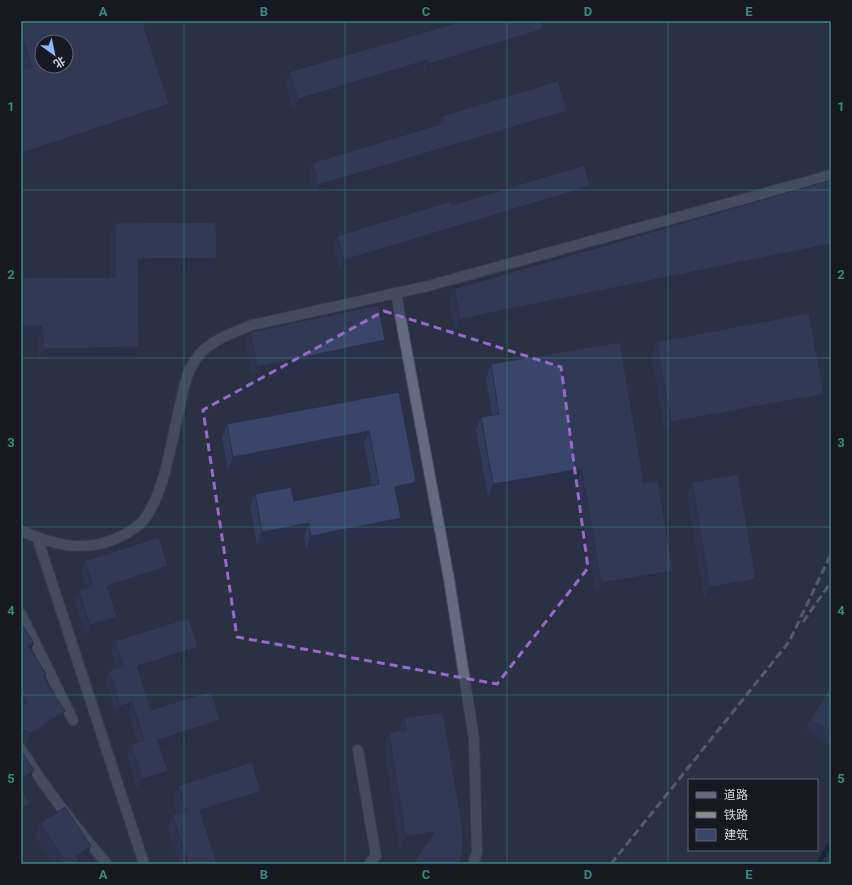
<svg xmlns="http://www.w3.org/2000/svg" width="852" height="885" font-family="Roboto,'Noto Sans SC',sans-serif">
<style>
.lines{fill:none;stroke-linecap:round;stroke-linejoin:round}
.stream{stroke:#071433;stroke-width:5}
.minor-casing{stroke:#484d5e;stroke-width:12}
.minor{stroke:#636b81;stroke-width:10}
.rail{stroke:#878d9c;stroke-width:3;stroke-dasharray:8 4;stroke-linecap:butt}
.wall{fill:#313b5b}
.shaded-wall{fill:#28304a}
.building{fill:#39456a;stroke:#28304a;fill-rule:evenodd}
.marked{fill:none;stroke:#9968cc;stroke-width:3;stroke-dasharray:8 5;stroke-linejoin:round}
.grid{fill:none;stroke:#368985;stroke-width:1;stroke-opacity:0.55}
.neatline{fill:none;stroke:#368985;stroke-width:1.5}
.grid-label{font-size:13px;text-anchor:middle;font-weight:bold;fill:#368985}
</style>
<rect width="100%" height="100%" fill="#2a3144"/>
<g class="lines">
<!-- stream -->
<path class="stream" d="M818,864l13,-21"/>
<!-- minor casing -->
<g class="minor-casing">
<g id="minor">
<path d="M396,293l53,286 25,160 3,113 -4,12"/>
<path d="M21,531c32,13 60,22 94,8 9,-4 19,-9 26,-16 23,-24 31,-85 39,-118 4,-18 7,-36 19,-50 12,-15 36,-23 53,-30l176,-39 403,-111"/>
<path d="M37,537l107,327"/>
<path d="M21,614l52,106"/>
<path d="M21,749c25,41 55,79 86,115"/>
<path d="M358,750l18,106 -7,8"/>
</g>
</g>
<!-- minor -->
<use href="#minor" class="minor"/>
<!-- rail -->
<g class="rail">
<path d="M803,622l28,-40"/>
<path d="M611,864l178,-222 42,-88"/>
</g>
</g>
<!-- wall -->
<g class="wall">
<path d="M21,22h125l-2,6 20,89 -140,-47 -3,-9z"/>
<path d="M540,40l-116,35 -1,-4 -129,39 -9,-27 4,-11z"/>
<path d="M442,116l121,5 -249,74 -6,-21 4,-11 127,-38z"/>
<path d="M831,180l-376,153 -6,-31 5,-13z"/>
<path d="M586,196l-246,74 -7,-24 4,-10 115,-31z"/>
<path d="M115,223l97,48 -74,1 -4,88 -96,1v-23h-17v-60l89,-1v-41z"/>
<path d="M250,332l135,8 -5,14 -127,26 -8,-35z"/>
<path d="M656,342l168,52 -5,13 -153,29 -15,-81z"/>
<path d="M491,364l153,119 29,88 -5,13 -72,12 -19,-114 -89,15 -12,-67 5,-13 11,-2 -6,-37z"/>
<path d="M399,392l17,90 -4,14 -15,2 4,20 -5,14 -90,17 -2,-13 -47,9 -7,-38 5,-13 39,7 78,-15 -8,-42 -136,26 -6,-32 5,-14z"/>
<path d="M692,482l64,97 -5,13 -46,8 -18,-104z"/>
<path d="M85,561l79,15 -55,18 4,33 -27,9 -11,-35 4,-10 7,-3 -5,-17z"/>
<path d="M21,623l13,20 -3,7 15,24 -2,6 16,43 -34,22 -5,-2z"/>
<path d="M115,641l79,16 -55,17 12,36 69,10 -4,11 -55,17 7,23 -3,11 -27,8 -11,-35 4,-10 7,-3 -10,-30 -12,4 -10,-35 3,-10 7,-2 -5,-17z"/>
<path d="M831,686v58l-1,1 -24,-15 4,-10z"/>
<path d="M404,718l21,128 -25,4 -16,-104 5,-13 10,-2z"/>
<path d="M178,786l78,18 -53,17 14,43h-38l-11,-35 4,-14 5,-1 -4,-15z"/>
<path d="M40,823l46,37 -5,3 1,1h-29l-18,-27z"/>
</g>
<!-- shaded-wall -->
<g class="shaded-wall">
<path d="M146,22l-5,13 2,-12z"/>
<path d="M543,29l-3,11 -116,35 4,-11z"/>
<path d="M427,60l-4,11 -129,39 4,-11z"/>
<path d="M169,104l-5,13 -143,48v-12z"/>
<path d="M567,111l-4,10 -249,74 4,-10z"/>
<path d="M590,186l-4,10 -246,74 4,-10z"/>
<path d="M831,244v13l-376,76 5,-14z"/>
<path d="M217,258l-5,13 -79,1 5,-13z"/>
<path d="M21,326h21l-4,12h-17z"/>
<path d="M385,340l-5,14 -127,26 4,-13z"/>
<path d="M139,347l-5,13 -96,1 5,-12z"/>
<path d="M824,394l-5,13 -153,29 5,-14z"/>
<path d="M369,431l-5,13 -136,26 5,-13z"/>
<path d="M581,469l-4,13 -89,15 5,-13z"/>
<path d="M416,482l-4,14 -22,4 5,-13z"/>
<path d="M401,518l-5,14 -90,17 5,-13z"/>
<path d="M309,523l-5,13 -47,9 5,-13z"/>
<path d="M168,566l-4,10 -61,20 4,-10z"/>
<path d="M673,571l-5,13 -72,12 5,-13z"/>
<path d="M756,579l-5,13 -46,8 4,-13z"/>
<path d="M117,617l-4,10 -27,9 4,-11z"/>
<path d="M34,643l-5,12 -1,-9z"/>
<path d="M198,647l-4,10 -61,19 4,-10z"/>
<path d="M46,674l-4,13 1,-10z"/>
<path d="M132,702l-4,10 -12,4 4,-10z"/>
<path d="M65,711l-5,12 -34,22 5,-12z"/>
<path d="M220,720l-4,11 -61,19 3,-10z"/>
<path d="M26,730l-5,13v-10l1,-1z"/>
<path d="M34,770l-5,12 -8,6v-9z"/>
<path d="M168,771l-3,11 -27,8 4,-11z"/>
<path d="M261,791l-5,13 -61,20 5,-14z"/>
<path d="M30,803l-4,12 -5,3v-9z"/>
<path d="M435,832l-5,13 -30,5 5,-14z"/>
<path d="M91,846l-5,14 -7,4 -3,-8z"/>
</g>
<!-- building -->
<g class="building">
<path d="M24,21h122v1l-3,1 26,81 -148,49v-83l11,-3 -11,-34v-11zM42,42h24v24h-24z"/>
<path d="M463,21h78l2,8 -115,35 -1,-4 -129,39 -9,-27z"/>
<path d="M558,81l9,30 -249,74 -6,-22 132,-40 -2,-7z"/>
<path d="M584,165l6,21 -246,74 -7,-24 114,-35 1,4z"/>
<path d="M831,180v64l-371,75 -6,-30z"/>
<path d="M216,222l1,36 -79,1 1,88 -96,2 -1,-23h-21v-48l94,-1v-54z"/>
<path d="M378,305l7,35 -128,27 -7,-35z"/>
<path d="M809,313l15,81 -153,28 -15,-80z"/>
<path d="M620,342l24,141 14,-2 15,90 -72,12 -20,-114 -88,15 -12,-67 18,-3 -8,-50z"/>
<path d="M399,392l17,90 -21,5 6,31 -90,18 -2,-13 -47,9 -7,-38 36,-7 3,14 85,-17 -10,-53 -136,26 -6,-33z"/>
<path d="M738,474l18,105 -47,8 -17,-105z"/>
<path d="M159,537l9,29 -61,20 10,31 -27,8 -11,-34 14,-5 -8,-25z"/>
<path d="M189,618l9,29 -61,19 14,44 60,-19 9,29 -62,20 10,31 -26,8 -11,-34 13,-5 -12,-38 -12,4 -11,-35 14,-4 -8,-26z"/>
<path d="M21,623l13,20 -6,3 18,28 -3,3 22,34 -34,22 -5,-3 -4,2 -1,1v-27l6,-4 -6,-9z"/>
<path d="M831,686v47l-21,-13z"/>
<path d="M443,712l18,106 2,25 -2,16 -2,5h-47l23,-32 -30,4 -16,-103 17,-3 -2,-12z"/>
<path d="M21,751l13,19 -13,9z"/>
<path d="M252,762l9,29 -61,19 17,54h-29l-16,-49 14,-4 -8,-25z"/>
<path d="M21,789l9,14 -9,6z"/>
<path d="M65,807l26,39 -15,10 6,8h-28l9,-6 -23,-35z"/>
</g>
<!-- marked area -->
<path d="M0 0H852V885H0ZM384,311l177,56 27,201 -91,116 -260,-47 -34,-227z" fill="#2a3144" fill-opacity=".55" fill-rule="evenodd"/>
<path class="marked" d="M384,311l177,56 27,201 -91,116 -260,-47 -34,-227z"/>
<!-- grid -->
<path class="grid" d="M184,21v843M345,21v843M507,21v843M668,21v843M21,190h810M21,358h810M21,527h810M21,695h810"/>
<!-- border -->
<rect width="852" height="885" fill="none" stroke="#161922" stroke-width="44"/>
<!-- legend -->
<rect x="688" y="779" width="130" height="72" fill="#161922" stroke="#61656f"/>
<rect x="696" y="792" width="20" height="6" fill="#636b81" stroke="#61656f"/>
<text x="724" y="799" font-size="12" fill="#d2d7e3">道路</text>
<rect x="696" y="812" width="20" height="6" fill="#878d9c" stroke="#61656f"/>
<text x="724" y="819" font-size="12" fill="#d2d7e3">铁路</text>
<rect x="696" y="829" width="20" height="12" fill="#39456a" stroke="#61656f"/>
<text x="724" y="839" font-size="12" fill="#d2d7e3">建筑</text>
<!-- north arrow -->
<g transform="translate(54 54) rotate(147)"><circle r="19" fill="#161922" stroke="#61656f"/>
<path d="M0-3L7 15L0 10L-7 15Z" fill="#8eb9fd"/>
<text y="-6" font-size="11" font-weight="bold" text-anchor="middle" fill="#d2d7e3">北</text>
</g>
<rect x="22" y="22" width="808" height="841" class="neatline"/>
<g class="grid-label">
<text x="103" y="16">A</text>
<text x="264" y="16">B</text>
<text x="426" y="16">C</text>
<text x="588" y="16">D</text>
<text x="749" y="16">E</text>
<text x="11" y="111">1</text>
<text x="841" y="111">1</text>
<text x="11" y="279">2</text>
<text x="841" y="279">2</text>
<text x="11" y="447">3</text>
<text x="841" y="447">3</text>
<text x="11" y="615">4</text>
<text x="841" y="615">4</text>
<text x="11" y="783">5</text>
<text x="841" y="783">5</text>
<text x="103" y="879">A</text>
<text x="264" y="879">B</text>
<text x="426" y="879">C</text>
<text x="588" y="879">D</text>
<text x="749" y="879">E</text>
</g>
</svg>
